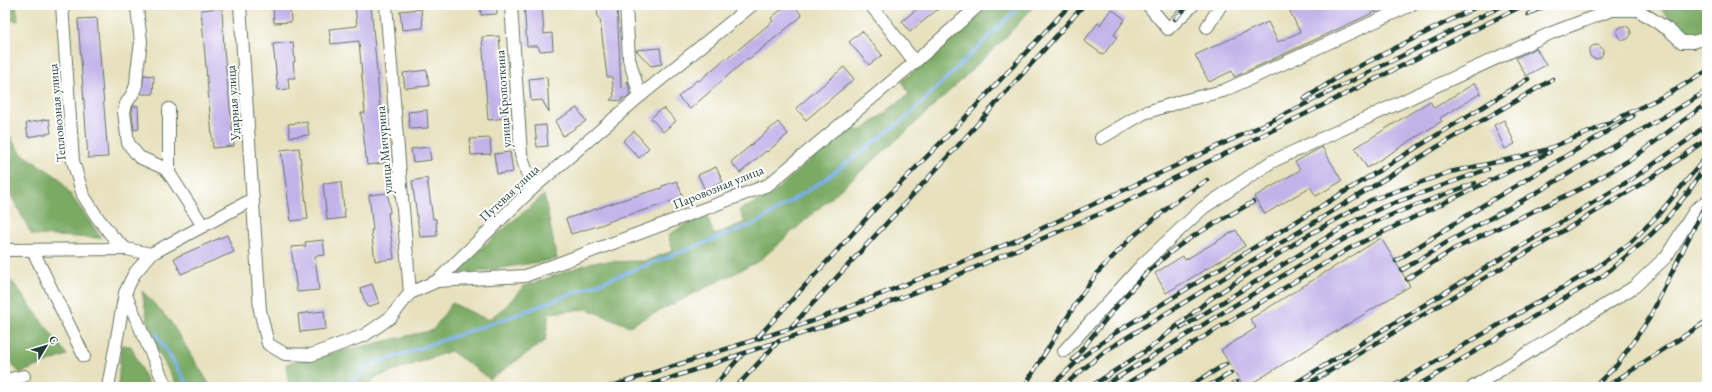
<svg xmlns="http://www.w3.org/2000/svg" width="1712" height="392" font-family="'EB Garamond',serif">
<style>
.forest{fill:#7aaa63;stroke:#4c744c}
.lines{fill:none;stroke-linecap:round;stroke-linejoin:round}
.stream{stroke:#78afe7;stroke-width:3.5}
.building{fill:#c2b2e9}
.minor-casing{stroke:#657664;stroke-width:14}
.minor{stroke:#fff;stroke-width:12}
.rail-casing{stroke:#1f3d34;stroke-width:4.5}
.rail{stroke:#fff;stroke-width:3;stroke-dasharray:9;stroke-linecap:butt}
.labels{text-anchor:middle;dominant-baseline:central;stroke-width:4;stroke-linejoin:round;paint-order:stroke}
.street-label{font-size:13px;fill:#1f3d34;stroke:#fff}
</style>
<rect width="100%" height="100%" fill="#fff"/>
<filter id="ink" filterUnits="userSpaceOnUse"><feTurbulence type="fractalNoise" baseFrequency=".025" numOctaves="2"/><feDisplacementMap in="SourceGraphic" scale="8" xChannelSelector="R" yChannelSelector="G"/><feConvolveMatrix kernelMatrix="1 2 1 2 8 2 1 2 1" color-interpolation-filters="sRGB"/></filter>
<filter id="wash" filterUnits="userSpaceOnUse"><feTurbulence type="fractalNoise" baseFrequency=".012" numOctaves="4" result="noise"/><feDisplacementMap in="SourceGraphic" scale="16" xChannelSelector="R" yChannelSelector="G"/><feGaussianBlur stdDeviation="0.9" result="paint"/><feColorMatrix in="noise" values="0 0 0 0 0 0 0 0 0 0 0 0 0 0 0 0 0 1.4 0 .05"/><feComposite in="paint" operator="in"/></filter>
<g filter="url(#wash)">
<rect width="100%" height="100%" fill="#e7e1be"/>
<!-- forest -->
<g class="forest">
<path d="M5,5h11l2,16 -13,-2z"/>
<path d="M991,5h44l-32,35 -85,81 -159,140 -130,65 -42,-17 -38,4 -4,28 -55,38 -39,-28 -77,27 -3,9h-82l-3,-23 147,-34 19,-27 36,17 18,-14 17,-19 70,-25 52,-1 28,-10 -5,-16 38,-22 8,22 31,-13 -6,-12 31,-14 76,-69 15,4 48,-37 -7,-13z"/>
<path d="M1654,5h53v27l-23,2 -22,-24z"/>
<path d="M5,130l16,23 38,25 42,60 -69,-3 -27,-51z"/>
<path d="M544,195l13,64 -110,18z"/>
<path d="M5,275l10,10 52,70 -47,18 -15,-16z"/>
<path d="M142,291l28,30 41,66h-33l-27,-48z"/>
<path d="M121,345l10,1 18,41h-31z"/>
</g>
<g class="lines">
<!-- stream -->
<g class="stream">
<path d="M156,334l33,53"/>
<path d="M346,387l22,-21 145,-50 244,-93 67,-43 83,-63 114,-112"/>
</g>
</g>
<g id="blocks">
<!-- building -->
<g class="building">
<path d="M273,5h17l1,17 -17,1z"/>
<path d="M355,5h16l14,158 -18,2 -6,-52h4l-6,-72 -28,3 -2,-15 28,-3z"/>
<path d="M480,5h16l1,9 -16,1z"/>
<path d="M524,5h18l2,29 8,-1 1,17 -13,1 -2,-5h-11z"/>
<path d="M597,5h20l4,83 7,-7 2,14 -3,3h-5v3l-12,-1 4,-4 -2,-19h-5l-7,-58h-2z"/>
<path d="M787,5h7l8,11 -53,43 -1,-1 -58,51 -12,-12 19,-17 2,1 28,-24 1,1 45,-37 -2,-3z"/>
<path d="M922,5h21l-33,27 -8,-11z"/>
<path d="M1287,5h103l-156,72 -2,-6 -23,11 -14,-27 73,-33 10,20 22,-10z"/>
<path d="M222,8l2,42 10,96 -21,2 -12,-138z"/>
<path d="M421,9l2,19 -21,2 -2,-19z"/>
<path d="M1111,9l14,10 -11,16 3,2 -14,18 -19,-14 14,-18 2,2z"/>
<path d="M97,18l11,139 -20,1 -10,-139z"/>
<circle cx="1624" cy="33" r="7"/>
<path d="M862,31l20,24 -13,10 -20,-23z"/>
<path d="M499,36l7,82 -18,2 -6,-83z"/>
<path d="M293,42l2,20h-2l2,16h-7l1,11 -11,1 -5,-46z"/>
<circle cx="1596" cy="52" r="7"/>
<path d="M660,48l2,16 -11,2 -15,-16z"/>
<path d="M1536,48l10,17 -20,11 -10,-18z"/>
<path d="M844,67l10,12 -48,41 -10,-12z"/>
<path d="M427,70l2,16 -24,2 -2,-15z"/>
<path d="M144,75l10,1 -1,18h-12z"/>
<path d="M547,77l2,35 -7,-12 -11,1 -2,-22z"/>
<path d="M1475,83l6,10 -41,25 2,3 -75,47 -12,-20 75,-47 4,7z"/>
<path d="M133,106h5l1,23 -5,1 -2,-18z"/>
<path d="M577,108l9,13 -23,15 -8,-15z"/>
<path d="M661,109h4l11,12 -13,11 -12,-14z"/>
<path d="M427,110l1,18 -18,1 -2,-17z"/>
<path d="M49,119l2,14 -23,4 -2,-14z"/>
<path d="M1504,120l11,24 -10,5 -11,-24z"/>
<path d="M307,122l2,13 -19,2 -2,-13z"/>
<path d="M778,122l10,12 -21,18 -1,-1 -26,22 -9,-11z"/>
<path d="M546,125l2,21 -11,1 -2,-21z"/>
<path d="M634,131l15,17 -10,10 -16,-17z"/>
<path d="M490,138l1,16 -20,1 -1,-16z"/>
<path d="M429,147l2,13 -18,2 -2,-13z"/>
<path d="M1322,147l20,34 -26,15 -6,-9 -45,27 -11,-17 46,-27 -5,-8z"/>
<path d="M299,148l9,71 -17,2 -10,-71z"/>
<path d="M510,152l3,20 -16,2 -3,-20z"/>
<path d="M716,167l7,15 -18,8 -7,-15z"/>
<path d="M427,178l6,41h3l1,17 -17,1 -8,-56z"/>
<path d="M677,181l6,16 -31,11 -31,9 -20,8 -30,9 -5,-15 59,-20 37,-11v-2z"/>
<path d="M341,182l4,36 -18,2 -4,-36z"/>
<path d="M388,193l2,20h-2l6,46 -19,2 -4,-31h2l-4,-35z"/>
<path d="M1236,230l9,16 -79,47 -11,-20 28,-17 2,4z"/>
<path d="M227,235l7,17 -53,22 -7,-16z"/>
<path d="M1381,238l29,48 -164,101h-2l-23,-37 35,-22 -6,-9z"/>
<path d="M323,240l2,15 -10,1 4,34 -22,2 -6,-45 15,-1 -1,-4z"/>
<path d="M372,284l7,19 -12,4 -7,-19z"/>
<path d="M324,311l2,18 -26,3 -2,-18z"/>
</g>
</g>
</g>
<g filter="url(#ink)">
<use href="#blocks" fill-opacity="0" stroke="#657664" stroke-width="1"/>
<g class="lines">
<!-- minor casing -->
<g class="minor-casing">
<g id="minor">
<path d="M62,5l11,156 10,34 14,22 16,20 13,12 25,5"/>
<path d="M240,5l20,305 8,34 17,10 26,1 54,-20 26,-18 19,-24 27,-12 95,-92 108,-93 112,-91"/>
<path d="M386,5l24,288"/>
<path d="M511,5l10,149 11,35"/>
<path d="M626,5l3,54 11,37"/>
<path d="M871,5l44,57"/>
<path d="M1148,5l20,24 25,-24"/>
<path d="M137,8l4,34 -4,29 -1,14 -3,8 -7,11 -2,8 4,31 11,14 25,11 5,5 34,53"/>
<path d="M1207,27l14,-22"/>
<path d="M169,109v64"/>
<path d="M1101,138l43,-25 38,-12 41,-10 188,-86"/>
<path d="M5,250l121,-1"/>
<path d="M33,251l51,105"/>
<path d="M437,281l88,-5 243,-91 147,-123 64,-57"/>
<path d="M125,293l41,94"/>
<path d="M1064,351l78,-86 61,-57 68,-46 280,-129 61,-23h26l31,20 13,12h11l14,-4"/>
<path d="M5,380l19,-4"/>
<path d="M108,387l17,-94 9,-19 17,-20 102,-55"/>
<path d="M1473,387l161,-100 32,-30 30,-48 11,-7"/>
</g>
</g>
<!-- minor -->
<use href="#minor" class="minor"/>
<!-- rail casing -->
<g class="rail-casing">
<g id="rail">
<path d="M1528,14l19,-9"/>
<path d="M1175,19l14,-14"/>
<path d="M1304,99l36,-23 140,-71"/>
<path d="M1396,261l86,-55 151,-90"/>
<path d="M1402,270l44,-27 95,-53 166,-99"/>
<path d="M1407,279l47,-30 130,-62 49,-29 74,-55"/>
<path d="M792,326l173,-188 119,-133"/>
<path d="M1181,328l169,-105 33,-16 105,-38"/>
<path d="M758,337l117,-128 88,-89 107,-115"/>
<path d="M1073,360c28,-34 54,-70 87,-99 27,-24 61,-41 93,-59"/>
<path d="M609,387l204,-66 204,-81 244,-114 243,-121"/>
<path d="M644,387l212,-72 83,-32 165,-71 139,-67 281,-140"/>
<path d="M713,387l29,-32"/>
<path d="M736,387l41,-44"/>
<path d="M1024,387l56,-90 18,-25 33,-34 44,-36 32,-22"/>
<path d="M1050,387l32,-30 33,-24 413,-254"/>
<path d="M1062,387l43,-36 332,-204 116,-68"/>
<path d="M1090,387l60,-39 60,-49 93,-61 68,-38 79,-28 70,-15 25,-7 49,-20 76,-37 37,-22"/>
<path d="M1102,387l219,-135 54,-30 23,-10 77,-29"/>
<path d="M1121,387l229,-139 200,-96"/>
<path d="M1188,387l38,-23"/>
<path d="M1207,387l24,-14"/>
<path d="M1228,387l9,-5"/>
<path d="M1289,387l343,-208 56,-39 19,-16"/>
<path d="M1303,387l330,-198 35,-22 39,-28"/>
<path d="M1392,387l201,-117 37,-27 28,-28 49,-59"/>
<path d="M1415,387l189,-112 38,-32 23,-22 24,-30 18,-27"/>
<path d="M1594,387l23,-22 32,-46 58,-118"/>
<path d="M1606,387l101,-66"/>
</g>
</g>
<!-- rail -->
<use href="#rail" class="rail"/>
</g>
</g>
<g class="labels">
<!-- street labels -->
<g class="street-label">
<text transform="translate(503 99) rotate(-94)">улица Кропоткина</text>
<text transform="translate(233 103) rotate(-94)">Ударная улица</text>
<text transform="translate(57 113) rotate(-95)">Тепловозная улица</text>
<text transform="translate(384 150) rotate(-95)">улица Мичурина</text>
<text transform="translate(718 187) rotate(-22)">Паровозная улица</text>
<text transform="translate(509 193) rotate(-43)">Путевая улица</text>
</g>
</g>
<!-- margin -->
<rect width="1712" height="392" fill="none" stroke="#fff" stroke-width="20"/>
<!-- north arrow -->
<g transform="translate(46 346) rotate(52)" stroke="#ffffff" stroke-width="3" paint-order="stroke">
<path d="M0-3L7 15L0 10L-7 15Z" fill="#1f3d34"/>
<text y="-6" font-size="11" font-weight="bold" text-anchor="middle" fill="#1f3d34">С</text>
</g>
</svg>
